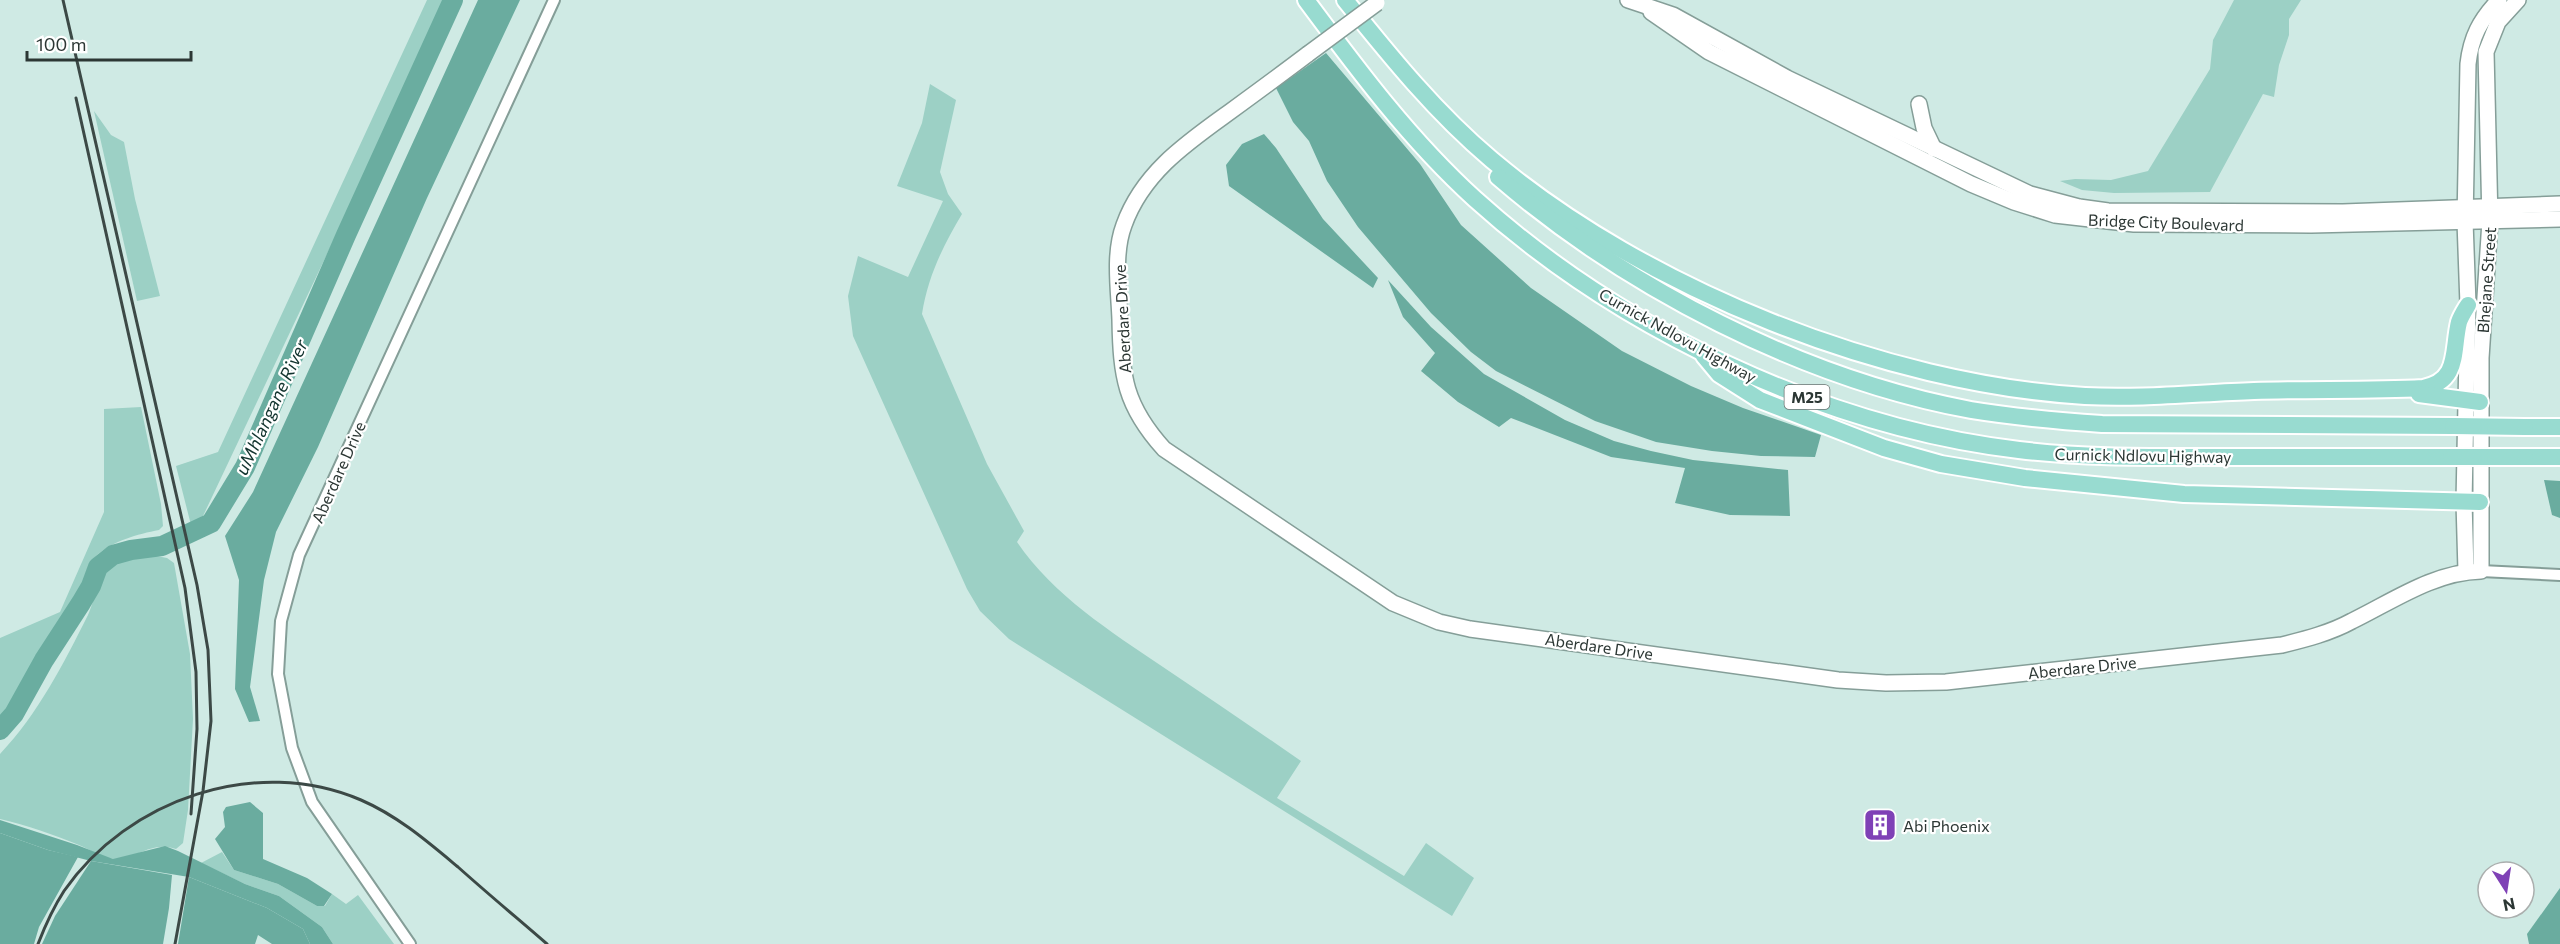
<svg xmlns="http://www.w3.org/2000/svg" width="2560" height="944" font-family="Commissioner,sans-serif">
<style>
.green{fill:#9cd0c5}
.forest{fill:#6aac9f}
.water{fill:#6aada0}
.lines{fill:none;stroke-linecap:round;stroke-linejoin:round}
.river{stroke:#6aada0;stroke-width:20}
.street-casing{stroke:#859e98;stroke-width:14}
.secondary-casing{stroke:#859e98;stroke-width:18}
.primary-casing{stroke:#fff;stroke-width:20}
.street{stroke:#fff;stroke-width:10}
.secondary{stroke:#fff;stroke-width:15}
.primary{stroke:#98dbd0;stroke-width:16}
.rail{stroke:#3c4946;stroke-width:3}
.secondary-bridge-casing{stroke:#859e98;stroke-width:18;stroke-linecap:butt}
.primary-bridge-casing{stroke:#fff;stroke-width:20;stroke-linecap:butt}
.secondary-bridge{stroke:#fff;stroke-width:15}
.primary-bridge{stroke:#98dbd0;stroke-width:16}
.labels{text-anchor:middle;dominant-baseline:central;stroke-width:4.5;stroke-linejoin:round;paint-order:stroke}
.shield{fill:#fff;stroke:#6b7371;stroke-width:1.5}
.shield-label{font-size:15px;font-weight:bold;fill:#2c3734}
.street-label{font-size:16px;fill:#2c3734;stroke:#fff}
.poi-label{font-size:16px;fill:#2c3734;stroke:#fff;text-anchor:start}
.water-label{font-size:18px;font-style:italic;fill:#12332e;stroke:#fff}
</style>
<rect width="100%" height="100%" fill="#cfeae4"/>
<!-- green -->
<g class="green">
<path d="M427,0h18l-37,83 -205,433 -12,9 -15,-59 42,-14z"/>
<path d="M2234,0h67l-12,19v16l-10,30 -5,32 -11,-3 -53,98 -96,1 -32,-3 -22,-9 15,-2 36,1 37,-9 62,-102 3,-29z"/>
<path d="M930,84l26,16 -16,72 8,22 14,20c-19,32 -34,62 -40,100l65,150 37,67 -7,11c37,54 93,89 146,125 46,31 92,62 138,94l-24,37 127,78 22,-33 48,35 -22,38 -443,-277 -29,-28 -13,-22 -114,-253 -5,-40 10,-40 50,21 35,-76 -46,-15 25,-63z"/>
<path d="M94,111l17,24 13,7 11,57 25,97 -23,5z"/>
<path d="M141,407l20,97 2,22 -4,4c-21,4 -47,11 -63,26 -14,13 -12,34 -20,50 -8,17 -21,30 -31,46 -16,24 -25,53 -45,74v-88l60,-26 44,-100v-103z"/>
<path d="M146,554l21,4 7,5 16,91 3,65 -5,91 -5,33 -7,6c-26,-9 -39,11 -63,10 -10,-1 -24,-10 -34,-14 -25,-10 -52,-20 -79,-26v-65c38,-40 64,-91 88,-139 7,-14 8,-37 20,-47 10,-8 25,-10 38,-14z"/>
<path d="M222,852l12,18 44,14 39,22h8l7,-12 14,10 12,-9 36,49h-61l-11,-17 -43,-31 -34,-12 -44,-21z"/>
</g>
<!-- forest -->
<g class="forest">
<path d="M478,0h42l-93,198 -109,249 -42,85 -12,48 -14,107 10,34 -11,1 -14,-33 4,-109 -14,-44 28,-44z"/>
<path d="M1326,53l94,111 41,61 70,63 91,63 69,35 52,22 78,27 -6,22 -54,-1 -49,-5 -56,-9 -61,-21 -99,-50 -25,-19 -40,-39 -73,-86 -31,-46 -18,-40 -16,-19 -17,-34z"/>
<path d="M1264,134l12,14 47,71 55,59 -5,10 -144,-102 -3,-21 16,-21z"/>
<path d="M1388,280l43,47 53,47 81,46 49,21 37,10 42,9 95,10 2,46 -60,-1 -55,-12 10,-35 -74,-11 -100,-39 -12,9 -41,-25 -37,-31 14,-18 -32,-36z"/>
<path d="M2544,480l16,1v37l-8,-3z"/>
<path d="M250,802l13,11v46l44,19 25,16 -8,12h-7l-39,-22 -44,-14 -19,-31 10,-12 -2,-15 3,-5z"/>
<path d="M0,833l48,17 30,7 -39,70 -5,17h-34z"/>
<path d="M91,861l81,14 -3,33 -6,36h-121l13,-28z"/>
<path d="M189,877l78,31 36,21 7,15h-38l-14,-9 -3,9h-77z"/>
<path d="M2560,888v56h-31l-2,-10z"/>
</g>
<!-- water -->
<path class="water" d="M0,820l77,25 36,14 52,-13 13,5 67,33 34,12 43,31 11,17h-23l-7,-15 -36,-21 -78,-31 -98,-16 -43,-11 -48,-17z"/>
<g class="lines">
<!-- river -->
<path class="river" d="M0,730l14,-16 30,-54 37,-57 10,-17 7,-19 15,-12 18,-5 31,-4 49,-23 34,-56 101,-232 107,-235"/>
<!-- street casing -->
<g class="street-casing">
<g id="street">
<path d="M2481,571l79,4"/>
<path d="M410,944l-98,-142 -20,-54 -14,-74 3,-53 18,-66 255,-555"/>
</g>
</g>
<!-- secondary casing -->
<g class="secondary-casing">
<g id="secondary">
<path d="M1628,0l45,15 114,63 243,116 49,13 29,4 235,1 217,-8"/>
<path d="M1651,12l58,40 262,132 43,18 41,13 79,9 177,1 249,-6"/>
<path d="M1308,54c-25,19 -51,38 -77,57 -43,31 -88,61 -107,114 -11,29 -5,65 -4,95 1,56 5,86 44,129l229,154 46,19 31,7 368,51 48,3 60,-1 336,-37c24,-6 48,-12 70,-24 41,-20 82,-49 129,-50v-213l9,-137 -4,-169 12,-30 20,-22"/>
<path d="M1919,104l5,24 10,21"/>
<path d="M2466,571l-2,-69 4,-197 -3,-84 3,-157c3,-27 12,-44 31,-64"/>
</g>
</g>
<!-- primary casing -->
<g class="primary-casing">
<g id="primary">
<path d="M1306,0c52,70 104,140 169,199 145,131 350,228 544,251 66,8 131,7 196,7 79,0 158,0 236,0"/>
<path d="M1345,0c45,56 91,113 147,160 154,129 392,224 593,236 56,3 112,-3 169,-5 56,-2 113,0 169,-3 37,-7 29,-37 36,-66 2,-6 6,-12 9,-17"/>
<path d="M1498,177c129,111 305,202 473,233 43,7 88,11 131,14l351,2"/>
<path d="M1704,356l15,18 41,26 124,48 57,16 84,14 159,16 296,8"/>
<path d="M2419,394l61,8"/>
<path d="M2525,427h35"/>
<path d="M2525,457h35"/>
</g>
</g>
<!-- street -->
<use href="#street" class="street"/>
<!-- secondary -->
<use href="#secondary" class="secondary"/>
<!-- primary -->
<use href="#primary" class="primary"/>
<!-- rail -->
<g class="rail">
<path d="M63,0l134,585 11,65 3,71 -8,70 -28,153"/>
<path d="M76,98l109,490 11,84 1,57 -6,85"/>
<path d="M38,944c7,-18 15,-36 26,-53 64,-92 192,-136 297,-91 37,16 67,42 97,67 29,26 59,51 89,77"/>
</g>
<!-- secondary-bridge casing -->
<g class="secondary-bridge-casing">
<path id="secondary-bridge" d="M1308,54l69,-51"/>
</g>
<!-- primary-bridge casing -->
<g class="primary-bridge-casing">
<g id="primary-bridge">
<path d="M2453,426l72,1"/>
<path d="M2451,457h74"/>
</g>
</g>
<!-- secondary-bridge -->
<use href="#secondary-bridge" class="secondary-bridge"/>
<!-- primary-bridge -->
<use href="#primary-bridge" class="primary-bridge"/>
</g>
<!-- icons -->
<defs>
<g id="building-square" transform="scale(1.725)"><rect x="-9" y="-9" width="18" height="18" rx="4" fill="#7f41b6" stroke="#fff"/><path d="M-4-6H4V6H1V3H-1V6H-4ZM-2.5-4.3h1.7v1.8h-1.7ZM.8-4.3h1.7v1.8H.8ZM-2.5-1h1.7V.8h-1.7ZM.8-1h1.7V.8H.8Z" fill="#fff"/></g>
</defs>
<g fill-rule="evenodd">
<use href="#building-square" x="1880" y="825"/>
</g>
<g class="labels">
<!-- shield labels -->
<rect class="shield" x="1784.5" y="385" width="45" height="24" rx="4.5"/>
<g class="shield-label">
<text x="1807" y="397">M25</text>
</g>
<!-- street labels -->
<g class="street-label">
<text transform="translate(2166 222) rotate(2)">Bridge City Boulevard</text>
<text transform="translate(2486 280) rotate(-86)">Bhejane Street</text>
<text transform="translate(1122 319) rotate(-93)">Aberdare Drive</text>
<text transform="translate(1678 335) rotate(29)">Curnick Ndlovu Highway</text>
<text transform="translate(2143 455) rotate(1)">Curnick Ndlovu Highway</text>
<text transform="translate(338 472) rotate(-66)">Aberdare Drive</text>
<text transform="translate(1599 646) rotate(8)">Aberdare Drive</text>
<text transform="translate(2082 667) rotate(-6)">Aberdare Drive</text>
</g>
<!-- poi labels -->
<g class="poi-label">
<text x="1903" y="825">Abi Phoenix</text>
</g>
<!-- water labels -->
<g class="water-label">
<text transform="translate(271 407) rotate(-65)">uMhlangane River</text>
</g>
</g>
<!-- north arrow -->
<g transform="translate(2506 890) rotate(168)"><circle r="28" fill="#ffffff" stroke="#abafae" stroke-width="1.5"/>
<path d="M0-4.5L10 22L0 15L-10 22Z" fill="#7f41b6"/>
<text y="-9" font-size="16" font-weight="bold" text-anchor="middle" fill="#2c3734">N</text>
</g>
<!-- scale -->
<path d="M27 51v9h164v-9" fill="none" stroke="#2c3734" stroke-width="3"/>
<text x="36" y="51" font-size="18" fill="#2c3734" stroke="#ffffff" stroke-width="4.5" paint-order="stroke">100 m</text>
</svg>
